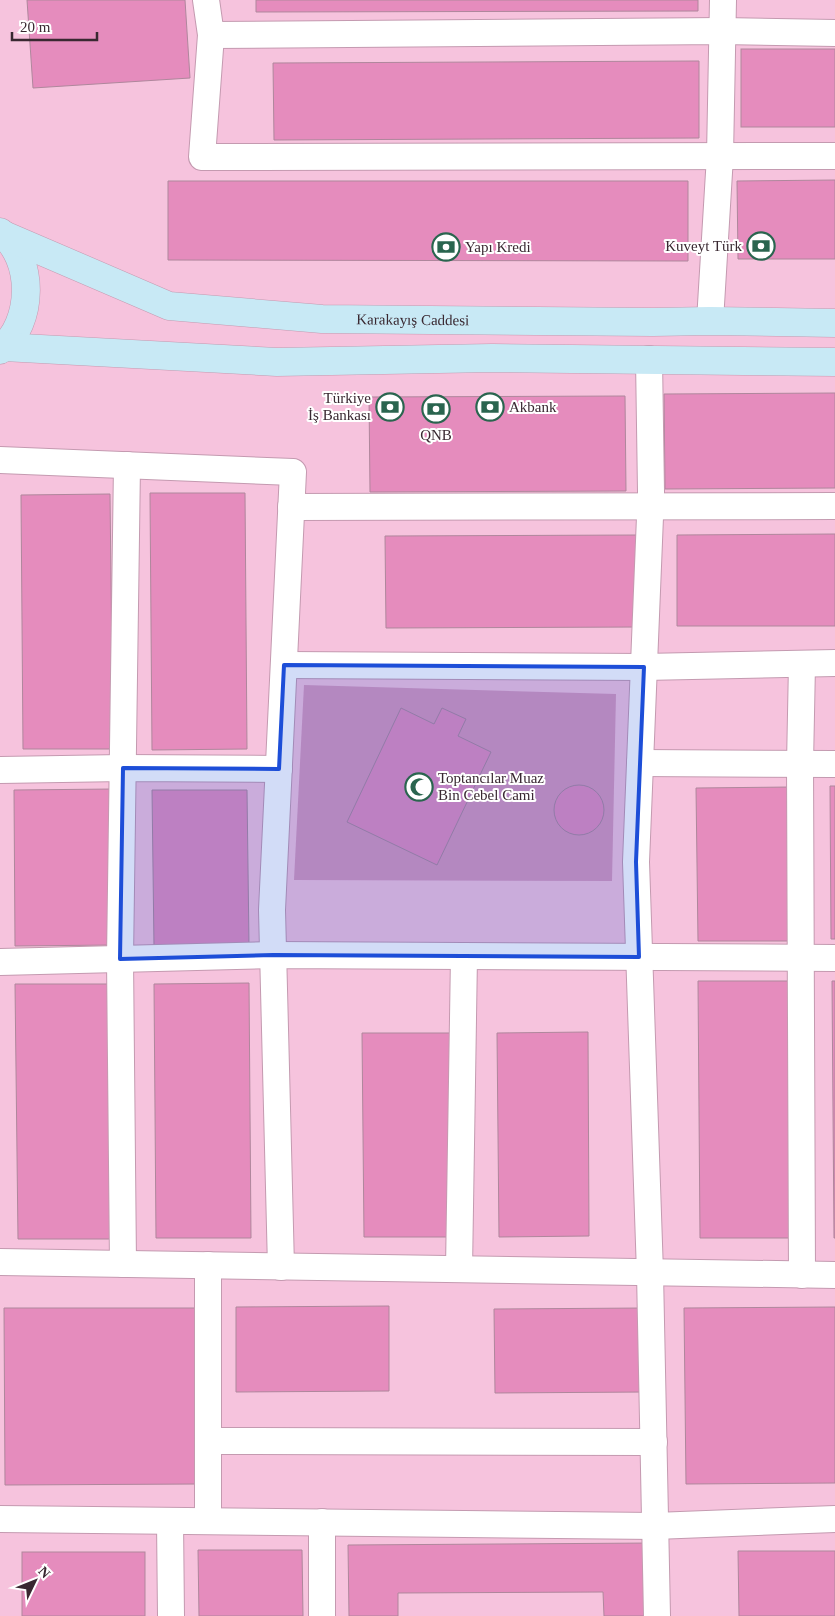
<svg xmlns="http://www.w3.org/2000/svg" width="835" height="1616" font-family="'Times New Roman',serif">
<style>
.built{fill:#f6c3dd}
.green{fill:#da97bb}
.building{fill:#e58cbd;stroke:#af879c}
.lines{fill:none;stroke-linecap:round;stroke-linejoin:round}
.street-casing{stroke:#c49ab0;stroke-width:28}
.secondary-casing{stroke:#c49ab0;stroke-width:29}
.street{stroke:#fff;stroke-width:26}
.secondary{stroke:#c8e9f5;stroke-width:28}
.marked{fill:#1d4ed8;fill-opacity:0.2;stroke:#1d4ed8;stroke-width:4;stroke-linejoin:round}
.labels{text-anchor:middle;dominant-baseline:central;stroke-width:4;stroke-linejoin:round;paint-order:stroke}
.poi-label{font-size:15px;fill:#392831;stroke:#fff;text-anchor:start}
.street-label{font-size:15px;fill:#392831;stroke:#fff}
</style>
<rect width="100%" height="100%" fill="#fcd0e6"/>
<!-- built -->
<rect class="built" x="0" y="0" width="835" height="1616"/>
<!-- green -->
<path class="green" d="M304,685l312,9 -4,187 -318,-1z"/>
<!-- building -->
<g class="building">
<path d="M27,0h158l5,78 -157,10z"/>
<path d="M256,0h442v11l-442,1z"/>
<rect x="741" y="49" width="94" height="78"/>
<path d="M699,61v77l-425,2 -1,-77z"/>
<path d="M835,180v79h-97l-1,-78z"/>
<path d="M168,181h520v80l-520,-1z"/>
<path d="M835,393v95l-170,1 -1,-95z"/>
<path d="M625,396l1,95 -256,1 -1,-95z"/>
<path d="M150,493h95l2,256 -95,1z"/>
<path d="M110,494l3,255h-90l-2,-254z"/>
<path d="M835,534v92h-158v-91z"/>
<path d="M639,535l1,92 -254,1 -1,-92z"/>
<path d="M401,708l33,16 8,-16 24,11 -8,17 33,16 -54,113 -90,-43z"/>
<circle cx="579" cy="810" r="25"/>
<path d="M830,786h5v153h-4z"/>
<path d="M791,787l1,154h-94l-2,-153z"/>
<path d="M113,789l1,156 -99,1 -1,-156z"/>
<path d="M152,790h95l2,156 -95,1z"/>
<path d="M698,981h94l2,257h-94z"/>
<path d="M832,981h3v257h-1z"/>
<path d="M249,983l2,255h-95l-2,-254z"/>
<path d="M15,984h99l3,255h-99z"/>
<path d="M588,1032l1,204 -90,1 -2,-204z"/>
<path d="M362,1033h93l2,204h-93z"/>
<path d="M389,1306v85l-153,1v-85z"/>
<path d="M835,1307v176l-149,1 -2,-176z"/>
<path d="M4,1308h191l2,176 -192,1z"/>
<path d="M644,1308l1,84 -150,1 -1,-84z"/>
<path d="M652,1543v73h-48l-1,-24 -205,1v23h-49l-1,-71z"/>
<path d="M198,1550h104l1,66h-104z"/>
<path d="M738,1551h97v65h-96z"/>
<rect x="22" y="1552" width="123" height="64"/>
</g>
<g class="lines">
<!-- street casing -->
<g class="street-casing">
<g id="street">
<path d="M206,0l5,35 -9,122 633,-1"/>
<path d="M211,35l511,-4 113,2"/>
<path d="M710,321l10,-165 3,-156"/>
<path d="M649,359l2,133 -15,370 14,411 7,343"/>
<path d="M0,460l293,12 -21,438 9,357"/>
<path d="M291,507l544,-1"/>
<path d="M802,664l-2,100 2,511"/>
<path d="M284,665l360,2 191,-4"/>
<path d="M640,763l195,1"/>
<path d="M0,770l123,-2 156,1"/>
<path d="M0,962l273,-7 562,3"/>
<path d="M0,1262l835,13"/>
<path d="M123,1264l-3,-305 7,-494"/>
<path d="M208,1265v256"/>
<path d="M459,1269l5,-313"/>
<path d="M208,1441l446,1"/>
<path d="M0,1519l655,7 180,-7"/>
<path d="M170,1521l1,95"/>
<path d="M322,1522v94"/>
</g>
</g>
<!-- secondary casing -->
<g class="secondary-casing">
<g id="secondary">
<path d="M0,232c35,26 34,91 0,118"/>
<path id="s1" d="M4,235l165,71 153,13 331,3 57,-1 125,2"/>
<path d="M4,347l273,15 215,-4 343,4"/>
</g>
</g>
<!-- street -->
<use href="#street" class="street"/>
<!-- secondary -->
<use href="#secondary" class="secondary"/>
</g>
<!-- marked area -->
<path class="marked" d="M284,665l360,2 -8,195 3,95 -366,-2 -153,4 3,-191 156,1z"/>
<!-- icons -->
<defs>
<g id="bank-ring" transform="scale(1.4375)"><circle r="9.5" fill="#fff" stroke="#2a654f" stroke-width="1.5"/><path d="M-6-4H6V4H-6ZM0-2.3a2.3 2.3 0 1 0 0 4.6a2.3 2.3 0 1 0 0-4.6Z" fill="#2a654f"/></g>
<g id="mosque-ring" transform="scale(1.4375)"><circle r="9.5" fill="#fff" stroke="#2a654f" stroke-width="1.5"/><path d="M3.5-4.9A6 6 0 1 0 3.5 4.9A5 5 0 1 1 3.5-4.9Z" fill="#2a654f"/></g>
</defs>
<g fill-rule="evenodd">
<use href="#bank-ring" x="761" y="246"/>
<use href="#bank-ring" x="446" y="247"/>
<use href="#bank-ring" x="390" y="407"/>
<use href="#bank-ring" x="490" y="407"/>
<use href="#bank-ring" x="436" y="409"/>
<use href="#mosque-ring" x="419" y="787"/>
</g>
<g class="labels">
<!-- poi labels -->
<g class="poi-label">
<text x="742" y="246" text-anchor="end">Kuveyt Türk</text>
<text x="465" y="247">Yapı Kredi</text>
<text x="371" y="398" text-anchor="end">Türkiye<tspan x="371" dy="17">İş Bankası</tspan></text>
<text x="509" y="407">Akbank</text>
<text x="436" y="435" text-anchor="middle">QNB</text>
<text x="438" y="778">Toptancılar Muaz<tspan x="438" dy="17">Bin Cebel Cami</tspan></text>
</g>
<!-- street labels -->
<g class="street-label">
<text stroke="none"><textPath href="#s1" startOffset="424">Karakayış Caddesi</textPath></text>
</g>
</g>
<!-- north arrow -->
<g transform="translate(35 1581) rotate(47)" stroke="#ffffff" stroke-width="4" paint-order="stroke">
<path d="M0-4L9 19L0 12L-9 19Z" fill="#392831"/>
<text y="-8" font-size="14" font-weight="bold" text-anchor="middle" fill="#392831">N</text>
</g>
<!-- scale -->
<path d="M12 32v8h85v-8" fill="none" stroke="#392831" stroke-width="2.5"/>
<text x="20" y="32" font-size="15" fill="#392831" stroke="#ffffff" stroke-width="4" paint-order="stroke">20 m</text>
</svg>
